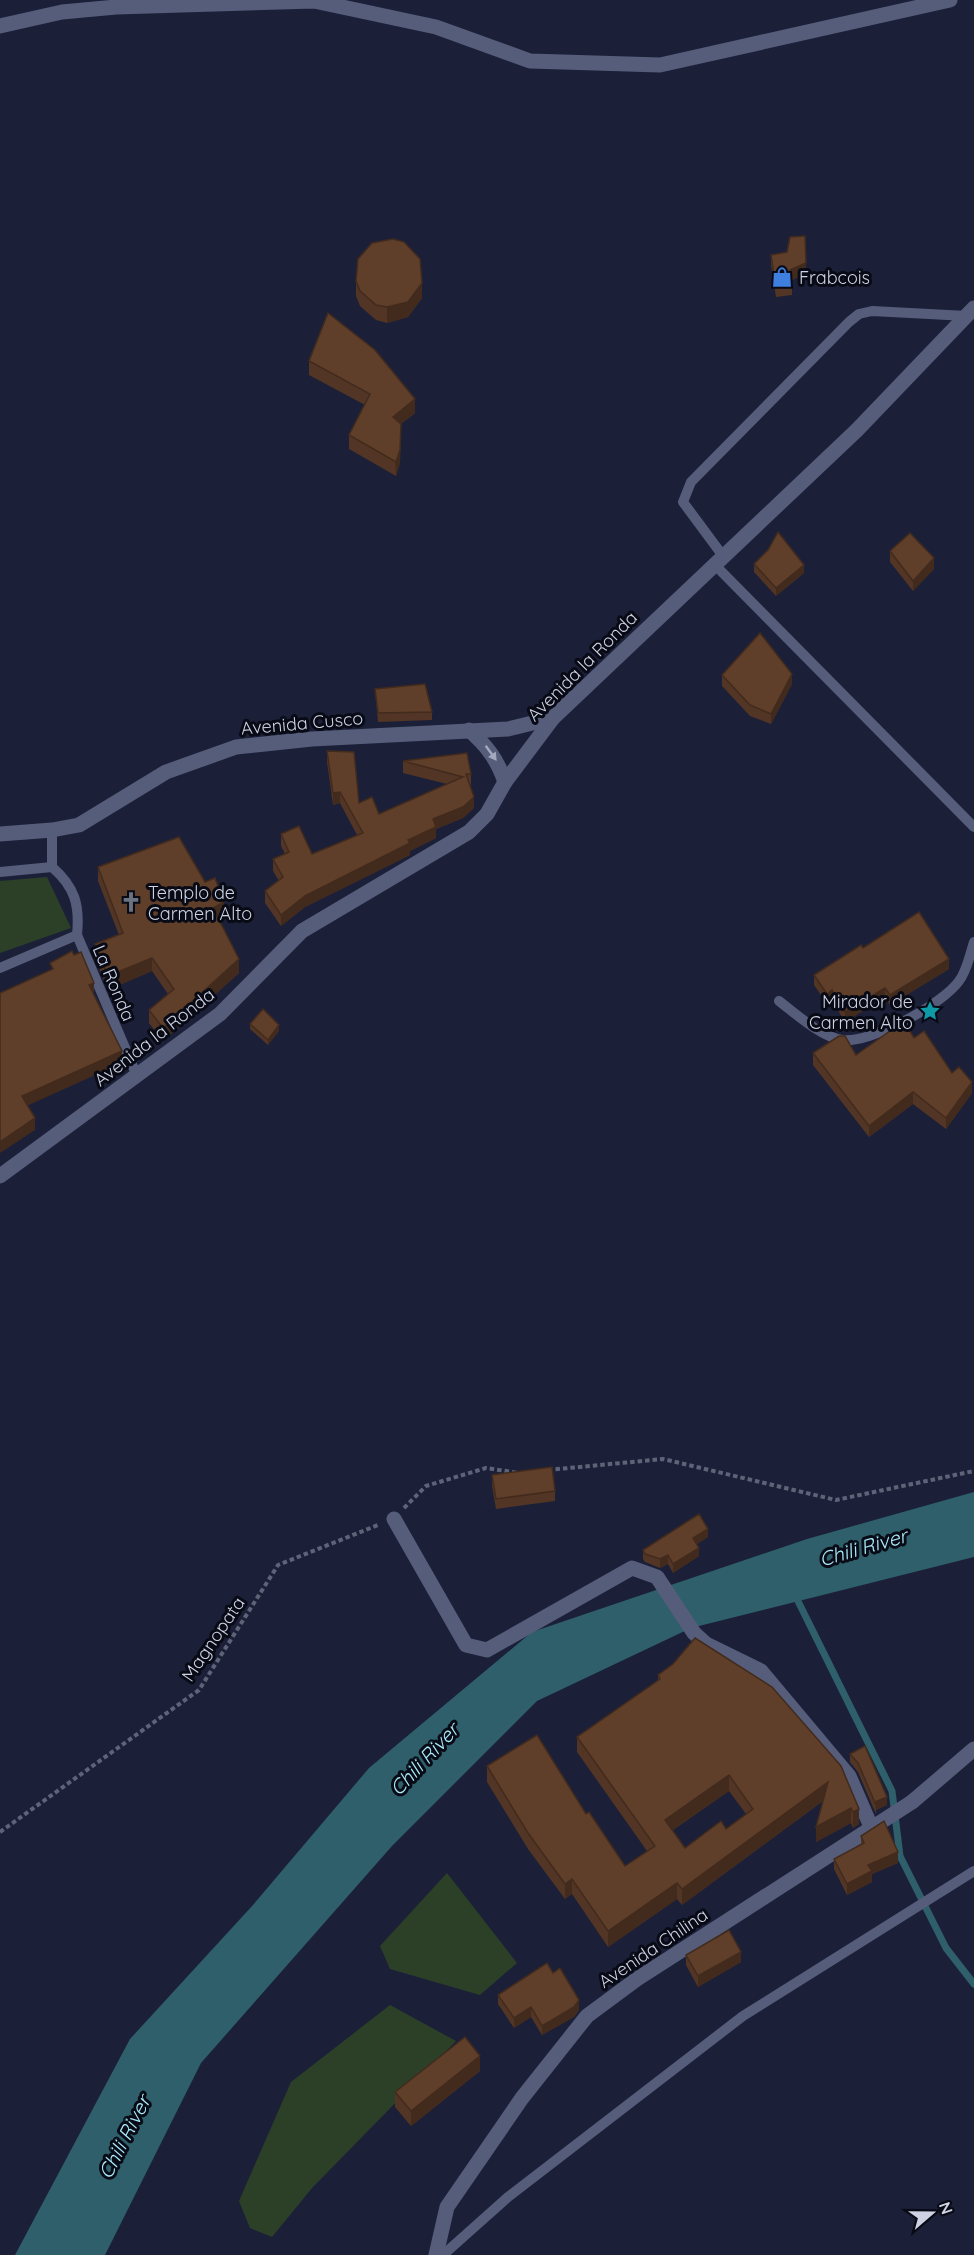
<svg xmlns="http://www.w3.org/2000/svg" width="974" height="2255" font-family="Quicksand,sans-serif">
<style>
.green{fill:#2c4028}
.water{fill:#2e5f6b}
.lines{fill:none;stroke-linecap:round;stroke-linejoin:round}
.stream{stroke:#2e5f6b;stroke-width:7}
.path{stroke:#5e6378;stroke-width:4;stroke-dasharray:4.5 3;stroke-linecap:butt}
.service{stroke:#565d7a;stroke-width:10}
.minor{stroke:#565d7a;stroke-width:15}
.tertiary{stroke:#565d7a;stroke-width:15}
.secondary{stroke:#565d7a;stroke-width:15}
.wall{fill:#523524;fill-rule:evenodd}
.shaded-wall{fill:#422b1d}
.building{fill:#5f3e2a;stroke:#422b1d;stroke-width:1.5;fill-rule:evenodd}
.oneway{fill:#a4a9be}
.labels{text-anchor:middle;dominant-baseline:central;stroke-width:6;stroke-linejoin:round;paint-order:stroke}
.poi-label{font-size:18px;fill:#ced2e3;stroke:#080b15;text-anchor:start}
.street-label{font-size:18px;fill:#ced2e3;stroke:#080b15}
.water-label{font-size:20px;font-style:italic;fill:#aaebfc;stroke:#080b15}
</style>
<rect width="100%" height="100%" fill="#1b2038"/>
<!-- green -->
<g class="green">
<path d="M47,877l24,51 -71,25v-72z"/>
<path d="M447,1873l70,90 -37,32 -90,-26 -10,-23z"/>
<path d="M390,2005l66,36 -144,147 -40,49 -22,-9 -11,-27 52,-119z"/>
</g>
<!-- water -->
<path class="water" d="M974,1492v65l-283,71 -154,73 -145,145 -191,217 -96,192h-90l115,-216 123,-134 116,-137 163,-136 275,-93z"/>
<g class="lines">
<!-- stream -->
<path class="stream" d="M794,1593l98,198 8,65 46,92 28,36"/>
<!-- path -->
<g class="path">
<path d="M548,1470l115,-11 173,41 138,-29"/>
<path d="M404,1508l22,-22 60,-18 33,5"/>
<path d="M0,1832l199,-142 79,-125 100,-40"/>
</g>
<!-- service -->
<g class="service">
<path d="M723,556l-40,-54 8,-20 158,-160 10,-8 13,-3 95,5"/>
<path d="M714,564l260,263"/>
<path d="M52,867v-37"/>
<path d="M0,872l52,-5c23,20 28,38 25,68l-77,33"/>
<path d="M77,935l60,141"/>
<path d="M779,1001c17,13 41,35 63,39 28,4 101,-36 117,-59 8,-10 11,-27 15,-39"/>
<path d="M443,2255l65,-58 235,-181 231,-145"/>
</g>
<!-- minor -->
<g class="minor">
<path d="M0,26l62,-14 54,-5 198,-6 122,26 94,34 130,4 290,-65"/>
<path d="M394,1519l72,126 21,5 145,-82 25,9 37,56 12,11 55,27 88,105 23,53"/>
<path d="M436,2255l11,-48 75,-109 65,-82 50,-37 275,-177"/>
</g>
<!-- tertiary -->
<g class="tertiary">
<path d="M0,834l52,-4 27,-5 87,-53 70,-25 76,-8 196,-10 45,-11"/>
<path d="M912,1802l62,-53"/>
</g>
<!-- secondary -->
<g class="secondary">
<path d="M469,730c18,16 28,29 36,52"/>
<path d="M0,1176l220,-162 82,-83 167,-99 18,-18 18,-32 48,-64 304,-288 117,-122"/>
</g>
</g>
<!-- wall -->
<g class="wall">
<path d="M771,255l35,18 -14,7v15l-16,2 -5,-32z"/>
<path d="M356,281l66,17 -14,19 -21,6 -11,-3 -16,-14 -4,-10z"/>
<path d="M309,361l106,52 -14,11 -1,39 -4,13 -47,-27v-14l16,-30 -56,-30z"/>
<path d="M890,551l44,18 -21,22 -23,-29z"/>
<path d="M754,564l50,9 -28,23 -22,-24z"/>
<path d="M722,675l70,9 -21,40 -21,-8 -28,-30z"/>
<path d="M375,689l57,23v8l-54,2z"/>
<path d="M327,751l32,52 20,11 68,-30 -44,-11v-12l68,13v11h-1l4,23 -11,10 -27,11v9l-26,13v4l-105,52 -24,19 -16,-23v-12l14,-10 -6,-10v-12l12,-5 -4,-8v-12l31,20 45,-19 -17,-32 -7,2 -6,-43z"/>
<path d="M98,867l126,49 -5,3 20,54 -76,68 -14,-18v-13l19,-16 -16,-23 -44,19 -13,-32v-14l24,-9 -21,-54z"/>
<path d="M863,948l86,21 -59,36 -5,-8 -40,25 -13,-22 -5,4 -13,-19v-10z"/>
<path d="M250,1024l29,7 -11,14 -18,-16z"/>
<path d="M914,1038l58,55 -26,36 -33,-25 -44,33 -56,-72v-12l43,2z"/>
<path d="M492,1475l63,16v10l-59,8 -4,-23z"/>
<path d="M708,1537l-12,7 3,12 -26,17 -5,-9 -8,4 -15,-6 -2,-3v-9z"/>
<path d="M658,1675l183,91 18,58 -6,4 -2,-5 -35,19 7,-41 -141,104 -5,-6 -69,48 -36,-53 -7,5 -37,-50 -41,-67v-16l99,48 39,52 22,-15 -70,-99v-15l81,-56zM729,1791l17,23 -20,15 -41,19 -12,-18z"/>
<path d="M865,1746l22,59 -11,5v4l-18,-42 -8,-10v-8z"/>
<path d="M861,1836l37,27 -26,11v8l-25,13 -13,-26v-10l27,-14z"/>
<path d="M686,1955l55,7 -43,25 -12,-22z"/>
<path d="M498,1995l81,15 -5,7 -32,18 -11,-18 -17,11 -16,-24z"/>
<path d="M480,2071l-69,55 -16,-19v-15z"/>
</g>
<!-- shaded-wall -->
<g class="shaded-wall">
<path d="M806,263v10l-16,8v-11z"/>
<path d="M422,283v15l-14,19 -21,6v-16z"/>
<path d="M415,399v14l-14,11 -1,39 -4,13 -3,-59z"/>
<path d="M934,558v11l-21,22v-10z"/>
<path d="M804,565v8l-28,23v-8z"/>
<path d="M792,674v10l-21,40v-10z"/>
<path d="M340,792v11l-7,2v-12z"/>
<path d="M474,797v11l-11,10 -27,11v9l-26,13v4l-105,52 -24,19v-11l24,-19 103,-56 25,-21z"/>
<path d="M224,902v14l-11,6v-14z"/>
<path d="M152,958v13l-44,19v-14z"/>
<path d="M239,959v14l-76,68v-13z"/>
<path d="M949,959v10l-59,36v-10z"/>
<path d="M94,983v12l-5,-10z"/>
<path d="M885,988v9l-40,25v-10z"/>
<path d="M832,990v10l-5,4v-10z"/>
<path d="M279,1025v6l-11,14v-5z"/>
<path d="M122,1051v12l-100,45v-12z"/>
<path d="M972,1082v11l-26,36v-11z"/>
<path d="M913,1092v12l-44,33v-11z"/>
<path d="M35,1118v12l-35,23v-11z"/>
<path d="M708,1529v8l-15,10v-9z"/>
<path d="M699,1548v8l-26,17v-9z"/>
<path d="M668,1555v9l-8,4v-9z"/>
<path d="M729,1775v16l-64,44v-15z"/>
<path d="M828,1782v15l-146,108v-16z"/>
<path d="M887,1797v8l-11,5 -1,-8z"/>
<path d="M851,1808v15l-35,19v-15z"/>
<path d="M859,1809v15l-6,4v-16z"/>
<path d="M898,1852v11l-26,11v8l-25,13v-11l21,-19z"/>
<path d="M572,1879v15l-7,5v-15z"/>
<path d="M677,1883v16l-69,48v-16z"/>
<path d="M741,1952v10l-43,25v-11z"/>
<path d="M579,2000v10l-5,7 -32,18v-9z"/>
<path d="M531,2007v10l-17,11v-10z"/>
<path d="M480,2056v15l-69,55v-15z"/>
</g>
<!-- building -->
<g class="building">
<path d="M805,236l1,27 -16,7 2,15 -16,2 -5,-32 16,-3 3,-15z"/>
<path d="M393,239l11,3 16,17 2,24 -14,19 -21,5 -11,-2 -16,-14 -4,-10 2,-22 14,-16z"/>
<path d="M328,313l47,37 40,49 -22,18 8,7 -1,26 -4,12 -47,-27 21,-41 -61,-33z"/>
<path d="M778,532l26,33 -28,23 -22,-24 14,-14z"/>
<path d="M910,533l24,25 -21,23 -23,-30z"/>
<path d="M760,633l32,41 -21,40 -21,-9 -28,-30z"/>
<path d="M425,684l7,28 -54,1 -3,-24z"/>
<path d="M327,751l27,1 5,51 13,-6 7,17 84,-37 -60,-16 64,-8 4,21h-5l8,23 -11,10 -30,12 3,8 -28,13 2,3 -105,53 -24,19 -16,-24 18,-14 -10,-18 16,-7 -8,-18 18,-8 13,28 51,-21 -23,-41 -7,1z"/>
<path d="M179,837l26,45 10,-4 9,24 -11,6 26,51 -76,69 -14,-18 25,-21 -22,-31 -44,18 -13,-32 28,-11 -25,-66z"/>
<path d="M919,912l30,47 -59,36 -5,-7 -40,24 -13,-22 -5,4 -13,-19 47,-30 2,3z"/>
<path d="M72,951l2,4 7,-3 13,31 -5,2 33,66 -100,45 13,22 -35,24v-149l53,-24 -3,-6z"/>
<path d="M263,1009l16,16 -11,15 -18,-16z"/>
<path d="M904,1021l10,17 10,-7 28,42 7,-6 13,15 -26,36 -33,-26 -44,34 -56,-73 26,-17h6l11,19z"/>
<path d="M552,1467l3,24 -59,8 -4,-24z"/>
<path d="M699,1514l9,15 -15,9 6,10 -26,16 -5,-9 -8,4 -15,-5 -2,-4z"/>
<path d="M695,1638l77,49 69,79 18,43 -6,3 -2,-4 -35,19 12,-45 -146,107 -5,-6 -69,48 -36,-52 -7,5 -37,-51 -41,-67 50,-31 49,79 3,-2 36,54 30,-20 -78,-109 83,-58 -2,-4 15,-11zM729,1775l24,34 -27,20 -5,-8 -36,27 -20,-28z"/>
<path d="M865,1746l22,51 -12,5 1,3 -18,-42 -8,-9z"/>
<path d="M884,1821l14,31 -30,13 4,6 -25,13 -13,-25 30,-16 -3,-7z"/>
<path d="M729,1930l12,22 -43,24 -12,-21z"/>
<path d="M547,1963l6,10 7,-5 19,32 -5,7 -32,19 -11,-19 -17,11 -16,-23z"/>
<path d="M465,2037l15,19 -69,55 -16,-19z"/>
</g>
<!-- one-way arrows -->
<defs><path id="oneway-solid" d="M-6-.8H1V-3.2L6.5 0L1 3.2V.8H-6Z" transform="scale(1.5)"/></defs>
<use class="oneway" href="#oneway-solid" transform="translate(491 753) rotate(54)"/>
<!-- icons -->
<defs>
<g id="shop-bare" transform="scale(1.62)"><path d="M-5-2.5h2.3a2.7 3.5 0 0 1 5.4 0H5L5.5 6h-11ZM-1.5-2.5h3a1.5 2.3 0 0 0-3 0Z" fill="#3f7fe0" stroke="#080b15" stroke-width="2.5" paint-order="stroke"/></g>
<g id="church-bare" transform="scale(1.62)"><path d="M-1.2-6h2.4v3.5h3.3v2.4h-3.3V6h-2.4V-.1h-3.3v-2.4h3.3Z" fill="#6b7280" stroke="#080b15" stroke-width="2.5" paint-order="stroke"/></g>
<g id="sight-bare" transform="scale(1.62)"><path d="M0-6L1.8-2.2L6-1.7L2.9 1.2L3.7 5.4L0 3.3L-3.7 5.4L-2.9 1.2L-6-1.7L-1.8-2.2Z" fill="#0f9aa8" stroke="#080b15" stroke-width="2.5" paint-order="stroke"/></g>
</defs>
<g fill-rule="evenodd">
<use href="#shop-bare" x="782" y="277"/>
<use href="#church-bare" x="131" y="902"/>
<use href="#sight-bare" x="930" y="1011"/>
</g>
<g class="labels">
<!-- poi labels -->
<g class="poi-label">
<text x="799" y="277">Frabcois</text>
<text x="148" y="892">Templo de<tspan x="148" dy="21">Carmen Alto</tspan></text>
<text x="913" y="1001" text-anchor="end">Mirador de<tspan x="913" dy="21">Carmen Alto</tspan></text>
</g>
<!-- street labels -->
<g class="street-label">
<text transform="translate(582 666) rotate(-45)">Avenida la Ronda</text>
<text transform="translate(302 723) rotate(-5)">Avenida Cusco</text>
<text transform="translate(114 983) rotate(67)">La Ronda</text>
<text transform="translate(154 1037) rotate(-38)">Avenida la Ronda</text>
<text transform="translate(213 1639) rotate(-56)">Magnopata</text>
<text transform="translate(653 1948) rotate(-34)">Avenida Chilina</text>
</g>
<!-- water labels -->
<g class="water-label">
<text transform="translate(863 1547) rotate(-16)">Chili River</text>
<text transform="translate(424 1759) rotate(-47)">Chili River</text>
<text transform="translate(124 2137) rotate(-63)">Chili River</text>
</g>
</g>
<!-- north arrow -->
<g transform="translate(932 2213) rotate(70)" stroke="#080b15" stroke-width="4.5" paint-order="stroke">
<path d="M0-4.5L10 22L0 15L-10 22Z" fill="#ced2e3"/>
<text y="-9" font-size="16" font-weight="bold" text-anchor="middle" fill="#ced2e3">N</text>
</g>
</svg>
